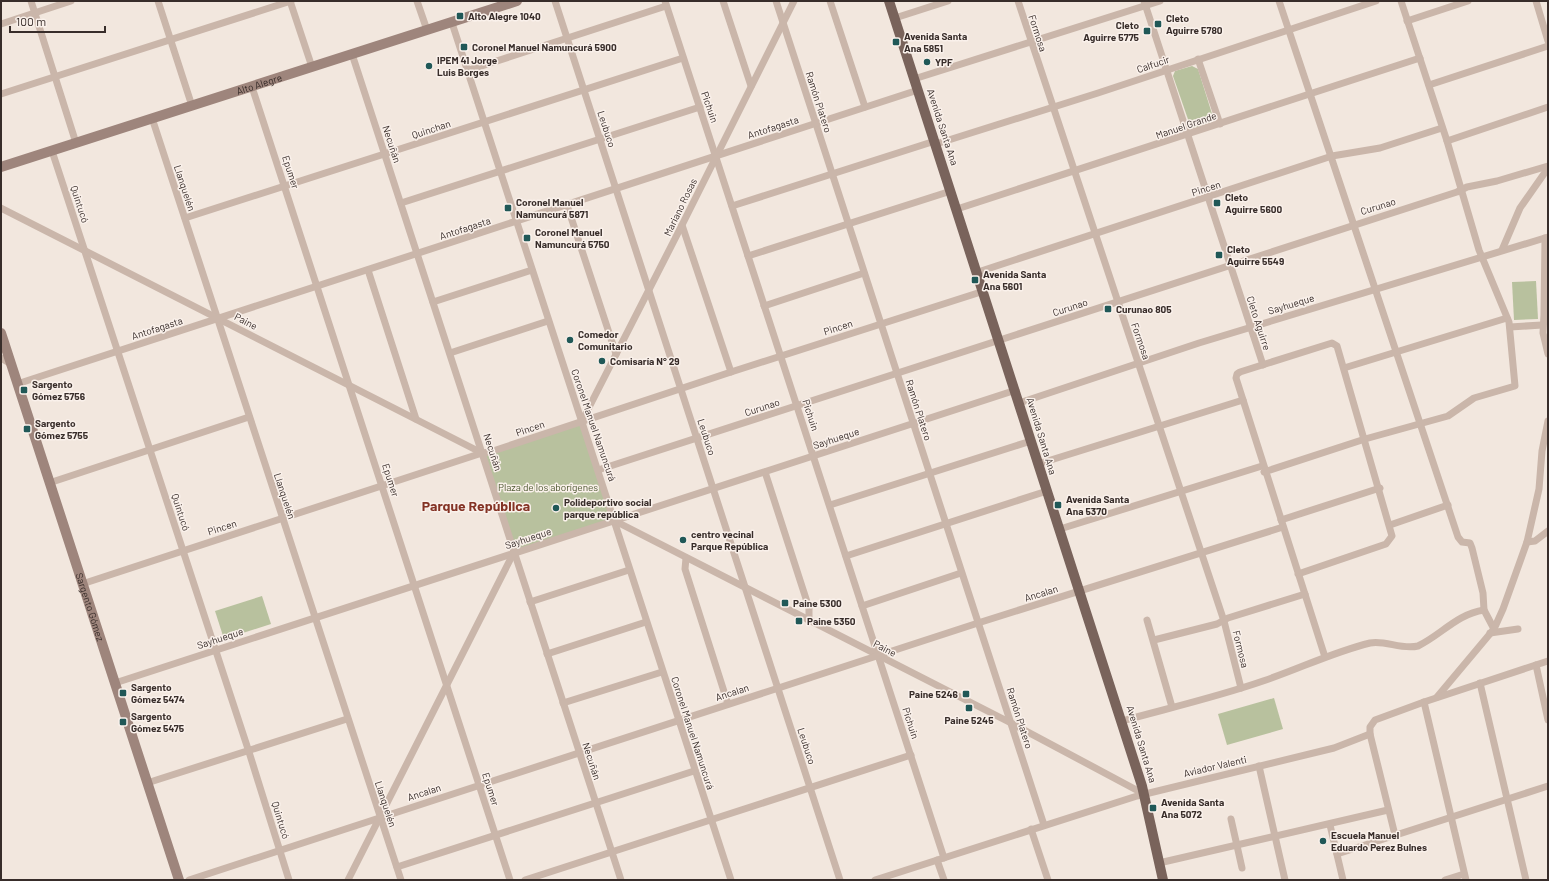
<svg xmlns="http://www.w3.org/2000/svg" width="1549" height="881" font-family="Barlow,sans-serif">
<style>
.green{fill:#b8c19e}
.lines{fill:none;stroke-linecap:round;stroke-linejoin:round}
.street{stroke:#cab6aa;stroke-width:7}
.secondary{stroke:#9e857c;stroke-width:10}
.primary{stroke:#79635b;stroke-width:10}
.poi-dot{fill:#205857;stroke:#faf1eb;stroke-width:1.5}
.labels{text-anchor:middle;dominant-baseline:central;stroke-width:3;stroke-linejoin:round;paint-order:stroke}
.poi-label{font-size:10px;font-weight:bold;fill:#382d2a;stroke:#faf1eb;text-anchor:start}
.street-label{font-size:10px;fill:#382d2a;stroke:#faf1eb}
.park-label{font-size:10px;fill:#4a552e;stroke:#faf1eb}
.district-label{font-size:14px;font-weight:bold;fill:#843325;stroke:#faf1eb}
</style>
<rect width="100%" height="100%" fill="#f2e7de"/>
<!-- green -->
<g class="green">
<path d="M1192,66l6,3 15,48 -2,5 -17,6 -4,-3 -17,-49 2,-5z"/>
<path d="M1536,281l2,38 -24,1 -2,-38z"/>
<path d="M582,421l33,100 -101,31 -30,-95 6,-5z"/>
<path d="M262,596l9,28 -47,15 -9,-28z"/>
<path d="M1274,698l9,31 -56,16 -9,-31z"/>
</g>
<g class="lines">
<!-- street -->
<g class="street">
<path d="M31,1l45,142"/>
<path d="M158,1l34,105"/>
<path d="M290,1l22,66"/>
<path d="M417,1l10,29"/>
<path d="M555,1l285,879"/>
<path d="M665,1l279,857"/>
<path d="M723,1l28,85"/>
<path d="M776,1l268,824"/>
<path d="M830,1l35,106"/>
<path d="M1018,1l206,620 17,67"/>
<path d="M1144,1l119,364"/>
<path d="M1279,1l179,536 4,5 8,1 2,5 11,45 1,17 10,19"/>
<path d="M1536,1l12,40"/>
<path d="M895,18l53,-17"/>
<path d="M1407,21l61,-20"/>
<path d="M452,23l279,857"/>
<path d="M1,24l70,-23"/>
<path d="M352,54l269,826"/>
<path d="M1198,59l22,65"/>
<path d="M466,71l200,-65"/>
<path d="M914,79l246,-78"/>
<path d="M1429,85l119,-39"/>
<path d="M252,87l258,793"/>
<path d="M1,94l290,-93"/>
<path d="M152,118l249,762"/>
<path d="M1447,141l101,-34"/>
<path d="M936,144l162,-51 278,-92"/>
<path d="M52,151l197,601 40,128"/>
<path d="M401,203l299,-96"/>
<path d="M567,205l49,149"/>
<path d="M732,206l203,-65"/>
<path d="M1,208l481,245"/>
<path d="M957,209l463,-151"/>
<path d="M185,218l498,-160"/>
<path d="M682,225l49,147"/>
<path d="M1545,238l-1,77 -1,18 5,21"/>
<path d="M1502,250l18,-42 28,-40"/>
<path d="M748,256l203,-65"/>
<path d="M368,270l48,149"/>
<path d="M978,272l354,-116 48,-8 62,-20"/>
<path d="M433,302l99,-32"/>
<path d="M764,306l100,-33"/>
<path d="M1510,327l32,-2"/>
<path d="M450,353l98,-32"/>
<path d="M1,358l10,6"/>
<path d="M1344,368l163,-50"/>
<path d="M17,384l901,-294"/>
<path d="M1019,403l180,-60 349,-106"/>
<path d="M582,421l100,-196 112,-224"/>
<path d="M1038,464l205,-64"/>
<path d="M598,470l859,-278 10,-5 30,-6 51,-15"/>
<path d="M765,472l44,136v13"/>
<path d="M1264,472l101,-33 83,-23 26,-18 41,-12 -6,-64 -30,-72 -32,-109 -46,-140"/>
<path d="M49,483l200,-66"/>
<path d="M830,505l201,-64"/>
<path d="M1281,520l99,-32"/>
<path d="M615,521l396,202 133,71"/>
<path d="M1390,525l58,-20"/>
<path d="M1060,529l202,-63"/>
<path d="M1527,542l8,-1 13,-10"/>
<path d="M846,556l201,-65"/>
<path d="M686,558l-1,11 43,135"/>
<path d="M1298,574l88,-30 6,-8 -55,-190 -5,-3 -92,29 -3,2 -1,4 89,279"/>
<path d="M82,584l400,-131 8,-1 241,-80 253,-81"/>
<path d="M530,602l99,-32"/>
<path d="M862,606l99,-33"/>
<path d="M1147,620l25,87"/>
<path d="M1490,633l28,-4"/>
<path d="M1154,640l63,-16 11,-6 77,-24"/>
<path d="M547,654l99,-32"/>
<path d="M1536,665l12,55"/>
<path d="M115,683l901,-293"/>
<path d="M1480,683l46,197"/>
<path d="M1437,697l57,-68 9,-20 24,-67 12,-53 3,-38 6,-30"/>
<path d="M1424,702l42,178"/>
<path d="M563,703l99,-31"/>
<path d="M1122,721c47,-13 95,-24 141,-40 36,-12 70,-29 107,-38 16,-3 31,7 48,3 23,-11 39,-32 66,-36"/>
<path d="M1259,766l26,114"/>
<path d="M147,783l200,-64"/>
<path d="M1231,819l11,49"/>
<path d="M1330,825l13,55"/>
<path d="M1031,829l17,51"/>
<path d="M1395,835l-25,-101v-7l5,-7 49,-18 124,-41"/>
<path d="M1337,854l211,-68"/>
<path d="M937,860l7,20"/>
<path d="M1159,863l229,-53"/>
<path d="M397,867l297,-96"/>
<path d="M189,880l789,-257 305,-96"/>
<path d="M348,880l166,-328"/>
<path d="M525,880l386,-125"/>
<path d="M875,880l262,-84 197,-48 36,-14"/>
<path d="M1445,880l19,-6"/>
</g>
<!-- secondary -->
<g class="secondary">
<path id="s1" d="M1,167l516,-166"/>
<path id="s2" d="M1,333l178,547"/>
</g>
<!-- primary -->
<path class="primary" d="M889,1l253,785 21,94"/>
</g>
<!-- markers -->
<g class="poi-dot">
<rect x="456" y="12" width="8" height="8" rx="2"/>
<rect x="1154" y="20" width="8" height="8" rx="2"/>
<rect x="1143" y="27" width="8" height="8" rx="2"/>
<rect x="892" y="38" width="8" height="8" rx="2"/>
<rect x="460" y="43" width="8" height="8" rx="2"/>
<circle cx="927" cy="62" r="4"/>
<circle cx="429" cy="66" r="4"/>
<rect x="1213" y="199" width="8" height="8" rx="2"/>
<rect x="504" y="204" width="8" height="8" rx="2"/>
<rect x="523" y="234" width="8" height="8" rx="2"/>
<rect x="1215" y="251" width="8" height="8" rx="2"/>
<rect x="971" y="276" width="8" height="8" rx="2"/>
<rect x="1104" y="305" width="8" height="8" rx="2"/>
<circle cx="570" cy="340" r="4"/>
<circle cx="602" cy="361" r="4"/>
<rect x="20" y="386" width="8" height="8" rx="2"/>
<rect x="23" y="425" width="8" height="8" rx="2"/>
<rect x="1054" y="501" width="8" height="8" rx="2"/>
<circle cx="556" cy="508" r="4"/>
<circle cx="683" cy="540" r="4"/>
<rect x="781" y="599" width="8" height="8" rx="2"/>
<rect x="795" y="617" width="8" height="8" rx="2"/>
<rect x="119" y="689" width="8" height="8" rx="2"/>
<rect x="962" y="690" width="8" height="8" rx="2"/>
<rect x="965" y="704" width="8" height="8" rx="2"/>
<rect x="119" y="718" width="8" height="8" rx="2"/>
<rect x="1149" y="804" width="8" height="8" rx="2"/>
<circle cx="1323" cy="841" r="4"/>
</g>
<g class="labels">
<!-- poi labels -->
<g class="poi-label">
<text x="468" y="16">Alto Alegre 1040</text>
<text x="1166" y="18">Cleto<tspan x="1166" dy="12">Aguirre 5780</tspan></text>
<text x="1139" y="25" text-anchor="end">Cleto<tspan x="1139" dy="12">Aguirre 5775</tspan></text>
<text x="904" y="36">Avenida Santa<tspan x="904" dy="12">Ana 5851</tspan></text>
<text x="472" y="47">Coronel Manuel Namuncurá 5900</text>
<text x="437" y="60">IPEM 41 Jorge<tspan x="437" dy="12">Luis Borges</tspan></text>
<text x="935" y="62">YPF</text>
<text x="1225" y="197">Cleto<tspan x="1225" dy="12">Aguirre 5600</tspan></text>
<text x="516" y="202">Coronel Manuel<tspan x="516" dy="12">Namuncurá 5871</tspan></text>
<text x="535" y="232">Coronel Manuel<tspan x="535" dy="12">Namuncurá 5750</tspan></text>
<text x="1227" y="249">Cleto<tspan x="1227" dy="12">Aguirre 5549</tspan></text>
<text x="983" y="274">Avenida Santa<tspan x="983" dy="12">Ana 5601</tspan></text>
<text x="1116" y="309">Curunao 805</text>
<text x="578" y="334">Comedor<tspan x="578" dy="12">Comunitario</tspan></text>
<text x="610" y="361">Comisaría N° 29</text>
<text x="32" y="384">Sargento<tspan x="32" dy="12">Gómez 5756</tspan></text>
<text x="35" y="423">Sargento<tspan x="35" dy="12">Gómez 5755</tspan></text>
<text x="1066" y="499">Avenida Santa<tspan x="1066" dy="12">Ana 5370</tspan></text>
<text x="564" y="502">Polideportivo social<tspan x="564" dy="12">parque república</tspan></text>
<text x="691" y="534">centro vecinal<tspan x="691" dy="12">Parque República</tspan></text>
<text x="793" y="603">Paine 5300</text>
<text x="807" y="621">Paine 5350</text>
<text x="131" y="687">Sargento<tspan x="131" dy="12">Gómez 5474</tspan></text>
<text x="958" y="694" text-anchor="end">Paine 5246</text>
<text x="131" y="716">Sargento<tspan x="131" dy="12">Gómez 5475</tspan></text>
<text x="969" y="720" text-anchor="middle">Paine 5245</text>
<text x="1161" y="802">Avenida Santa<tspan x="1161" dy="12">Ana 5072</tspan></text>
<text x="1331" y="835">Escuela Manuel<tspan x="1331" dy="12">Eduardo Perez Bulnes</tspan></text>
</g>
<!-- street labels -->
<g class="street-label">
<text transform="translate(1038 33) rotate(72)">Formosa</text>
<text transform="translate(1153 64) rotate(-19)">Calfucir</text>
<text stroke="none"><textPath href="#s1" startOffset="271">Alto Alegre</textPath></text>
<text transform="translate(819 102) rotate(72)">Ramón Platero</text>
<text transform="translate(710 107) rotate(71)">Pichuin</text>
<text transform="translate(1186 125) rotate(-19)">Manuel Grande</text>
<text transform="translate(773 127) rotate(-18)">Antofagasta</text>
<text transform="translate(943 127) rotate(72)">Avenida Santa Ana</text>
<text transform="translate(431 129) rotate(-18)">Quinchan</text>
<text transform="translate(607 129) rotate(72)">Leubuco</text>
<text transform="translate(392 144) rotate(72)">Necuñán</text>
<text transform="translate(291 172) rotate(72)">Epumer</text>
<text transform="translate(185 188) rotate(72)">Llanquelén</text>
<text transform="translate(1206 188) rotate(-18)">Pincen</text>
<text transform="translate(80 204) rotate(72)">Quintucó</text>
<text transform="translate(1378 206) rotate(-17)">Curunao</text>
<text transform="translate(680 207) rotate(-64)">Mariano Rosas</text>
<text transform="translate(465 228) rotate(-18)">Antofagasta</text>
<text transform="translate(1291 304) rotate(-17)">Sayhueque</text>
<text transform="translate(1070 307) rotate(-18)">Curunao</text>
<text transform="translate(246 321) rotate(27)">Paine</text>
<text transform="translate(1259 323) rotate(72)">Cleto Aguirre</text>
<text transform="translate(838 327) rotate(-18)">Pincen</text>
<text transform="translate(157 328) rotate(-18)">Antofagasta</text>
<text transform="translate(1141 341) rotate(71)">Formosa</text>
<text transform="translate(762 407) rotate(-18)">Curunao</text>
<text transform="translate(919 410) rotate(72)">Ramón Platero</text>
<text transform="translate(811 415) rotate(72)">Pichuin</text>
<text transform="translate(594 425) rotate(71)">Coronel Manuel Namuncurá</text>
<text transform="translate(530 428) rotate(-19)">Pincen</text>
<text transform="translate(1042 436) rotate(73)">Avenida Santa Ana</text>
<text transform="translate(707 437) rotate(72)">Leubuco</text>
<text transform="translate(836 438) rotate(-18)">Sayhueque</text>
<text transform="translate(493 452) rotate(72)">Necuñán</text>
<text transform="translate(391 480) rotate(72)">Epumer</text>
<text transform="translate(285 496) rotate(72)">Llanquelén</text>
<text transform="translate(181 512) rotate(72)">Quintucó</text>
<text transform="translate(222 527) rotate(-18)">Pincen</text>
<text transform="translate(528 538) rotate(-18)">Sayhueque</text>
<text transform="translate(1041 593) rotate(-17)">Ancalan</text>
<text stroke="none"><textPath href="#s2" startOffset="288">Sargento Gómez</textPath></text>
<text transform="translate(220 638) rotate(-18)">Sayhueque</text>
<text transform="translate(885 648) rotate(27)">Paine</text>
<text transform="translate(1241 649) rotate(76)">Formosa</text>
<text transform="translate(732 692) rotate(-18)">Ancalan</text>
<text transform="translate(1020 718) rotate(72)">Ramón Platero</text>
<text transform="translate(911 723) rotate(72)">Pichuin</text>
<text transform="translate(693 733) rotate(72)">Coronel Manuel Namuncurá</text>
<text transform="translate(1142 744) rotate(73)">Avenida Santa Ana</text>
<text transform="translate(807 746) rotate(72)">Leubuco</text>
<text transform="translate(592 761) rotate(72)">Necuñán</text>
<text transform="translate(1215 766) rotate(-13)">Aviador Valenti</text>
<text transform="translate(491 789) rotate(72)">Epumer</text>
<text transform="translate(424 792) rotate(-18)">Ancalan</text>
<text transform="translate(386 804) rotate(72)">Llanquelén</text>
<text transform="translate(281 820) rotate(73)">Quintucó</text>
</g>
<!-- park labels -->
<g class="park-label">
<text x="548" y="487">Plaza de los aborígenes</text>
</g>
<!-- district labels -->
<g class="district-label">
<text x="476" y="505">Parque República</text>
</g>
</g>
<!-- border -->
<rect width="1549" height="881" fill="none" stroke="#382d2a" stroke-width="4"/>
<!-- scale -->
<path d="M10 26v6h95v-6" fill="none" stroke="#382d2a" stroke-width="2"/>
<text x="16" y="26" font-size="12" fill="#382d2a" stroke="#faf1eb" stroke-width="3" paint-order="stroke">100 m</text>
</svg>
